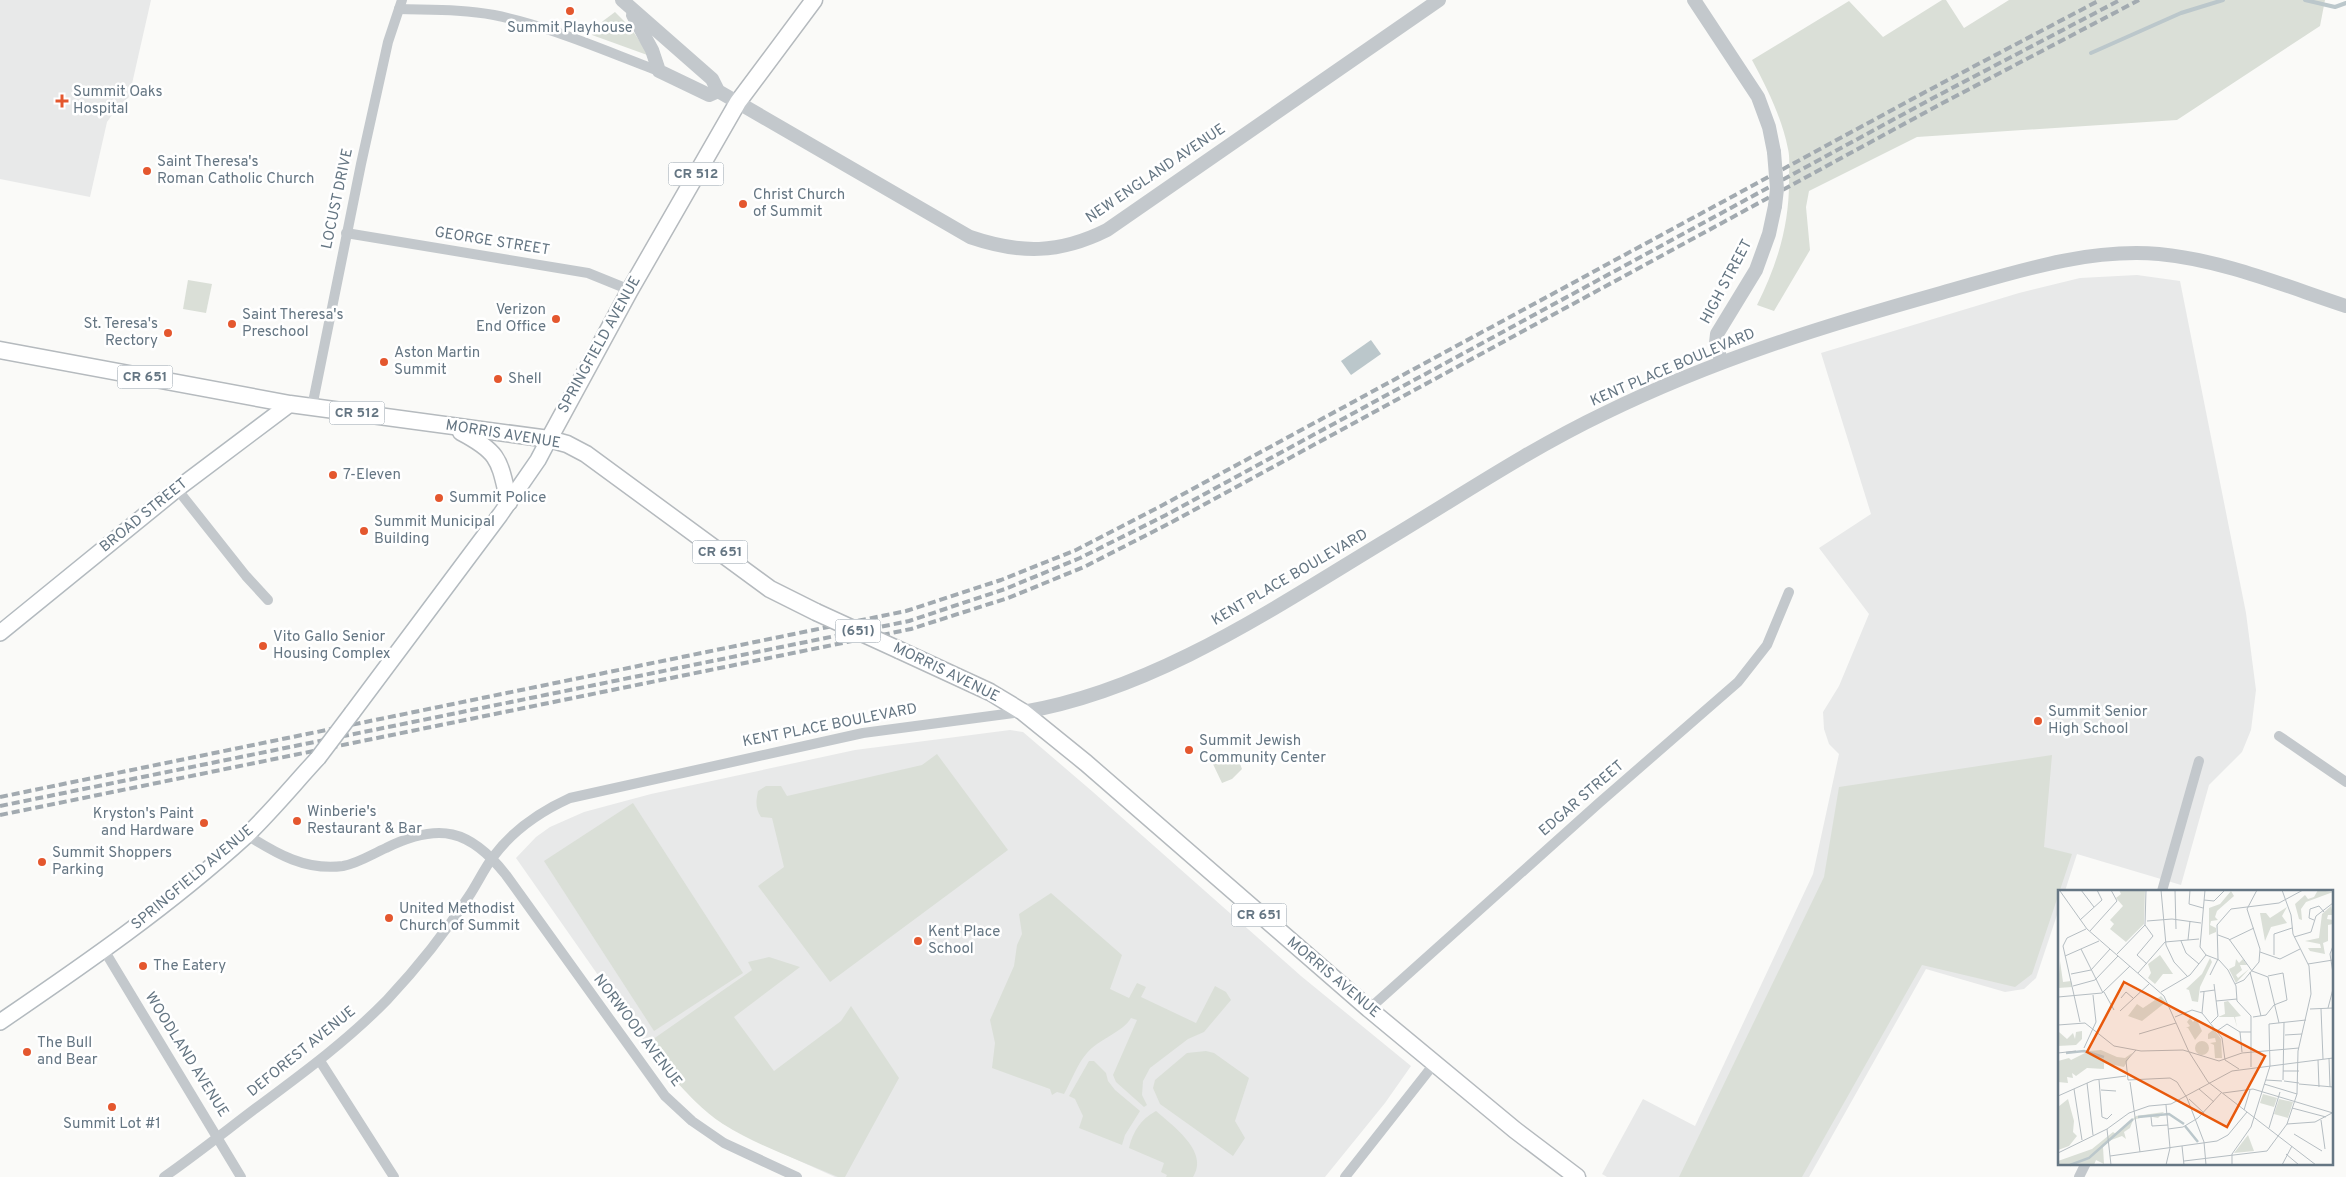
<svg xmlns="http://www.w3.org/2000/svg" width="2346" height="1177" font-family="Overpass,sans-serif">
<style>
.built{fill:#e8e9e9}
.green{fill:#dadfd7}
.water{fill:#bbc7cb}
.lines{fill:none;stroke-linecap:round;stroke-linejoin:round}
.stream{stroke:#bbc7cb;stroke-width:4}
.secondary-casing{stroke:#b3babf;stroke-width:18}
.primary-casing{stroke:#b5babe;stroke-width:19}
.minor{stroke:#c3c8cc;stroke-width:10}
.tertiary{stroke:#c3c8cc;stroke-width:14}
.secondary{stroke:#fff;stroke-width:15}
.primary{stroke:#fff;stroke-width:16}
.rail{stroke:#a2aab0;stroke-width:4;stroke-dasharray:8 4;stroke-linecap:butt}
.secondary-bridge-casing{stroke:#b3babf;stroke-width:18;stroke-linecap:butt}
.primary-bridge-casing{stroke:#b5babe;stroke-width:19;stroke-linecap:butt}
.tertiary-bridge{stroke:#c3c8cc;stroke-width:14}
.secondary-bridge{stroke:#fff;stroke-width:15}
.primary-bridge{stroke:#fff;stroke-width:16}
.poi-dot{fill:#e4572e;stroke:#fff;stroke-width:2}
.labels{text-anchor:middle;dominant-baseline:central;stroke-width:5;stroke-linejoin:round;paint-order:stroke}
.shield{fill:#fff;stroke:#939fa8;stroke-width:1}
.shield-label{font-size:14px;font-weight:bold;fill:#657683}
.poi-label{font-size:15px;fill:#657683;stroke:#fff;text-anchor:start}
.street-label{font-size:15px;fill:#657683;stroke:#fff}
.inset-river{fill:none;stroke:#bbc7cb;stroke-width:2.5}
.inset-road{fill:none;stroke:#b5bdc2;stroke-width:1}
.view{fill:#e8590c;fill-opacity:0.15;stroke:#e8590c;stroke-width:2.5}
.inset-edge{fill:none;stroke:#657683;stroke-width:2.5}
</style>
<rect width="100%" height="100%" fill="#fafaf8"/>
<!-- built -->
<g class="built">
<path d="M0,0h151l-22,97 -13,12 -9,13 -17,75 -90,-18z"/>
<path d="M2137,275l43,6 66,332 10,77 -5,40 -9,22 -33,33 -28,100 -104,-31 -12,37h-5v15l-24,72 -12,11 -19,3 -79,-23 -117,208h-202l-5,-3 41,-75 52,27 118,-252 26,-120 -10,-10 -5,-15 -1,-17 16,-26 30,-72 -50,-66 52,-34 -50,-161 198,-60 61,-15z"/>
<path d="M1010,730l13,2 70,60 208,184 110,90 -26,37 -60,74h-490l-71,-32 -42,-22 -29,-24 -32,-34 -145,-207 20,-21 14,-10 34,-15 67,-18 204,-44z"/>
</g>
<!-- green -->
<g class="green">
<path d="M1942,0h4l18,28 45,-28h316l-5,26 -143,94 -260,17 -108,54 -3,16 4,43 -36,61 -17,-6c21,-42 33,-82 32,-129 0,-9 1,-19 -1,-27 -6,-31 -21,-61 -36,-89l97,-59 34,36z"/>
<path d="M615,12l15,15 20,29 -58,-21 11,-14z"/>
<path d="M188,280l24,4 -6,29 -23,-4z"/>
<path d="M1232,753l3,4 2,-1 5,13 -10,10 -10,4 -10,-21z"/>
<path d="M937,754l71,96 -178,132 -72,-96 26,-19 -12,-49 -11,-1c-6,-9 -5,-16 -3,-26l8,-5h15l6,10 135,-31z"/>
<path d="M2052,755l-8,92 28,7 -40,120 -17,13 -93,-22 -120,212h-123l145,-300 15,-90z"/>
<path d="M633,803l110,170 -89,58 -110,-170z"/>
<path d="M1051,893l71,62 -12,34 19,9 8,-15 9,4 -5,10 55,26 19,-37 11,6 5,8 -27,32 -16,7 -38,29 -7,13 -1,14 5,10 -3,2 -28,-25 -3,-7 24,-55 -6,-2c-8,14 -32,21 -44,35 -10,11 -16,29 -23,41l-7,-2 -5,3 -2,-6 -58,-21 3,-25 -5,-23 24,-54 3,-21 5,-11 -3,-20z"/>
<path d="M769,957l31,10 -66,50 40,54 67,-50 10,-15 48,72 -54,99h-7c-39,-17 -80,-31 -115,-53 -20,-13 -36,-31 -51,-47 -9,-10 -21,-21 -23,-35l103,-72 -4,-8z"/>
<path d="M1206,1051l8,2 35,25 -14,43 10,17 -12,18 -73,-52 -7,-16 2,-8 32,-27z"/>
<path d="M1089,1061h5l12,12 2,8 7,9 25,21 -15,24 -3,10 -43,-17 4,-12 -8,-17 -6,-3z"/>
<path d="M1156,1111c16,14 54,41 37,66h-27l1,-2 -6,-3 3,-9 -35,-15c4,-17 12,-29 27,-37z"/>
</g>
<!-- water -->
<path class="water" d="M1371,340l10,14 -30,21 -10,-14z"/>
<g class="lines">
<!-- stream -->
<g class="stream">
<path d="M2305,0l30,7 11,-4"/>
<path d="M2091,53l90,-40 42,-13"/>
</g>
<!-- secondary casing -->
<g class="secondary-casing">
<g id="secondary">
<path d="M0,633l177,-144 113,-85"/>
<path d="M352,713l148,-198 38,-55 11,-21"/>
<path d="M0,1022c85,-58 169,-116 246,-186 25,-24 48,-52 72,-78"/>
</g>
</g>
<!-- primary casing -->
<g class="primary-casing">
<g id="primary">
<path d="M0,350l290,54 259,35 18,5 19,10 184,135 46,23"/>
<path d="M461,432c40,21 38,29 48,70"/>
<path d="M549,439l81,-149 108,-188 76,-102"/>
<path d="M899,650l91,42 33,20 63,51 283,246 146,121 62,47"/>
</g>
</g>
<!-- minor -->
<g class="minor">
<path d="M399,9c32,1 64,0 95,6 56,11 111,36 165,56"/>
<path d="M346,233l242,40 42,17"/>
<path d="M312,407l49,-243 27,-122 14,-42"/>
<path d="M177,489l69,87 22,24"/>
<path d="M2279,736l67,46"/>
<path d="M247,835c30,19 59,36 96,31 16,-3 29,-12 43,-18 53,-26 84,-19 120,27l159,221 27,25 32,22 73,34"/>
<path d="M2162,891l37,-130"/>
<path d="M104,950l137,227"/>
<path d="M1369,1009l230,-206 139,-121 29,-37 22,-53"/>
<path d="M320,1061l74,116"/>
<path d="M164,1177c30,-21 59,-44 88,-66 47,-35 94,-69 135,-111 30,-32 58,-67 82,-104 8,-12 15,-27 24,-39 20,-27 46,-45 77,-59l293,-65 158,-21"/>
<path d="M1345,1177l89,-113"/>
<path d="M2079,1177l7,-14"/>
</g>
<!-- tertiary -->
<g class="tertiary">
<path d="M622,0l90,79 6,12 252,146c50,17 89,17 137,-7l332,-230"/>
<path d="M1694,0l64,97 11,30 5,25"/>
<path d="M633,15l19,35 7,21 50,24 9,-4"/>
<path d="M1721,361l-5,-18 1,-9 39,-64 13,-36 6,-28"/>
<path d="M1023,712c131,-22 251,-104 362,-171 72,-43 143,-91 218,-127 110,-54 220,-88 338,-121 72,-20 143,-45 218,-39 64,6 126,32 187,52"/>
</g>
<!-- secondary -->
<use href="#secondary" class="secondary"/>
<!-- primary -->
<use href="#primary" class="primary"/>
<!-- rail -->
<g class="rail">
<path d="M0,797l906,-186 95,-31 75,-30 85,-44 768,-416 171,-90"/>
<path d="M0,806l909,-185 96,-32 75,-31 86,-43 767,-417 187,-98"/>
<path d="M0,815l911,-186 97,-31 76,-31 86,-44 767,-417 202,-106"/>
</g>
<!-- secondary-bridge casing -->
<g class="secondary-bridge-casing">
<path id="secondary-bridge" d="M318,758l34,-45"/>
</g>
<!-- primary-bridge casing -->
<g class="primary-bridge-casing">
<path id="primary-bridge" d="M816,612l83,38"/>
</g>
<!-- tertiary-bridge -->
<path class="tertiary-bridge" d="M1774,152l3,37 -2,17"/>
<!-- secondary-bridge -->
<use href="#secondary-bridge" class="secondary-bridge"/>
<!-- primary-bridge -->
<use href="#primary-bridge" class="primary-bridge"/>
</g>
<!-- markers -->
<g class="poi-dot">
<circle cx="570" cy="11" r="5"/>
<path d="M59.5 93.5h5v5h5v5h-5v5h-5v-5h-5v-5h5z"/>
<circle cx="147" cy="171" r="5"/>
<circle cx="743" cy="204" r="5"/>
<circle cx="556" cy="319" r="5"/>
<circle cx="232" cy="324" r="5"/>
<circle cx="168" cy="333" r="5"/>
<circle cx="384" cy="362" r="5"/>
<circle cx="498" cy="379" r="5"/>
<circle cx="333" cy="475" r="5"/>
<circle cx="439" cy="498" r="5"/>
<circle cx="364" cy="531" r="5"/>
<circle cx="263" cy="646" r="5"/>
<circle cx="2038" cy="721" r="5"/>
<circle cx="1189" cy="750" r="5"/>
<circle cx="297" cy="821" r="5"/>
<circle cx="204" cy="823" r="5"/>
<circle cx="42" cy="862" r="5"/>
<circle cx="389" cy="918" r="5"/>
<circle cx="918" cy="941" r="5"/>
<circle cx="143" cy="966" r="5"/>
<circle cx="27" cy="1052" r="5"/>
<circle cx="112" cy="1107" r="5"/>
</g>
<g class="labels">
<!-- shield labels -->
<g class="shield">
<rect x="668.5" y="162.5" width="55" height="23" rx="4"/>
<rect x="117.5" y="365.5" width="55" height="23" rx="4"/>
<rect x="329.5" y="401.5" width="55" height="23" rx="4"/>
<rect x="692.5" y="540.5" width="55" height="23" rx="4"/>
<rect x="835.5" y="619.5" width="45" height="23" rx="4"/>
<rect x="1231.5" y="903.5" width="55" height="23" rx="4"/>
</g>
<g class="shield-label">
<text x="696" y="174">CR 512</text>
<text x="145" y="377">CR 651</text>
<text x="357" y="413">CR 512</text>
<text x="720" y="552">CR 651</text>
<text x="858" y="631">(651)</text>
<text x="1259" y="915">CR 651</text>
</g>
<!-- poi labels -->
<g class="poi-label">
<text x="570" y="28" text-anchor="middle">Summit Playhouse</text>
<text x="73" y="92">Summit Oaks<tspan x="73" dy="17">Hospital</tspan></text>
<text x="157" y="162">Saint Theresa's<tspan x="157" dy="17">Roman Catholic Church</tspan></text>
<text x="753" y="195">Christ Church<tspan x="753" dy="17">of Summit</tspan></text>
<text x="546" y="310" text-anchor="end">Verizon<tspan x="546" dy="17">End Office</tspan></text>
<text x="242" y="315">Saint Theresa's<tspan x="242" dy="17">Preschool</tspan></text>
<text x="158" y="324" text-anchor="end">St. Teresa's<tspan x="158" dy="17">Rectory</tspan></text>
<text x="394" y="353">Aston Martin<tspan x="394" dy="17">Summit</tspan></text>
<text x="508" y="379">Shell</text>
<text x="343" y="475">7-Eleven</text>
<text x="449" y="498">Summit Police</text>
<text x="374" y="522">Summit Municipal<tspan x="374" dy="17">Building</tspan></text>
<text x="273" y="637">Vito Gallo Senior<tspan x="273" dy="17">Housing Complex</tspan></text>
<text x="2048" y="712">Summit Senior<tspan x="2048" dy="17">High School</tspan></text>
<text x="1199" y="741">Summit Jewish<tspan x="1199" dy="17">Community Center</tspan></text>
<text x="307" y="812">Winberie's<tspan x="307" dy="17">Restaurant &amp; Bar</tspan></text>
<text x="194" y="814" text-anchor="end">Kryston's Paint<tspan x="194" dy="17">and Hardware</tspan></text>
<text x="52" y="853">Summit Shoppers<tspan x="52" dy="17">Parking</tspan></text>
<text x="399" y="909">United Methodist<tspan x="399" dy="17">Church of Summit</tspan></text>
<text x="928" y="932">Kent Place<tspan x="928" dy="17">School</tspan></text>
<text x="153" y="966">The Eatery</text>
<text x="37" y="1043">The Bull<tspan x="37" dy="17">and Bear</tspan></text>
<text x="112" y="1124" text-anchor="middle">Summit Lot #1</text>
</g>
<!-- street labels -->
<g class="street-label">
<text transform="translate(1156 174) rotate(-34)">NEW ENGLAND AVENUE</text>
<text transform="translate(338 199) rotate(-78)">LOCUST DRIVE</text>
<text transform="translate(492 242) rotate(9)">GEORGE STREET</text>
<text transform="translate(1727 282) rotate(-62)">HIGH STREET</text>
<text transform="translate(600 345) rotate(-61)">SPRINGFIELD AVENUE</text>
<text transform="translate(1673 368) rotate(-23)">KENT PLACE BOULEVARD</text>
<text transform="translate(503 435) rotate(9)">MORRIS AVENUE</text>
<text transform="translate(144 516) rotate(-39)">BROAD STREET</text>
<text transform="translate(1290 578) rotate(-30)">KENT PLACE BOULEVARD</text>
<text transform="translate(946 673) rotate(26)">MORRIS AVENUE</text>
<text transform="translate(830 726) rotate(-11)">KENT PLACE BOULEVARD</text>
<text transform="translate(1582 799) rotate(-41)">EDGAR STREET</text>
<text transform="translate(193 878) rotate(-40)">SPRINGFIELD AVENUE</text>
<text transform="translate(1333 978) rotate(40)">MORRIS AVENUE</text>
<text transform="translate(637 1031) rotate(53)">NORWOOD AVENUE</text>
<text transform="translate(302 1052) rotate(-39)">DEFOREST AVENUE</text>
<text transform="translate(186 1055) rotate(58)">WOODLAND AVENUE</text>
</g>
</g>
<!-- overview -->
<g transform="translate(2058 890)">
<rect width="275" height="275" fill="#fafaf8"/>
<path d="M61,0h26l-1,34 -18,18 -16,-13 4,-5 -4,-4 13,-14 -7,-8 5,-4zM260,0l15,2 -27,10 -5,7 1,11 -3,-1 -4,-15 10,-9 3,4 6,-2zM173,1l3,5 -17,15 -2,6 3,3 -7,1 -1,4 6,3v4l-7,3v-27l11,-4zM273,16l2,9h-5l-1,4 6,1v4l-5,1v16l-5,2 2,11 -15,-3 -2,-3h13l-1,-4 -15,-3 14,-3 3,-24zM229,17l-5,9 5,7 -16,4 -6,14 -5,-28h6l4,5zM102,65l13,19h-10l-8,10 -7,-6 3,-5 -3,-9zM152,68l2,4 -12,25 -2,15 -6,-1 -3,-11 -3,-1 16,-15zM178,69l3,4 4,-4 4,6h-7l2,5 -6,5 2,3 11,-9 -13,14 -7,-14 6,-3zM2,71l3,21 8,-1 1,6 -14,1zM103,106l5,6 -24,19 -14,-5 9,-12 6,4zM170,111l13,15 -6,1 2,10 -3,-10h-16l7,-3 -1,-12zM132,128l3,4 3,-4 6,13 -7,9 -7,-12h-2l4,-2 -3,-4zM156,139l7,10 1,19h-7l-1,-13 -4,-2 6,-1 -1,-4 -7,1v-5zM24,141v8l-6,6 -18,1 1,-14 8,7 6,-6 2,6 1,-7zM137 158a7 7 0 1 1 14 0a7 7 0 1 1-14 0ZM43,160l16,7 8,1 7,-5 -8,14 -20,-4v6l-17,-1 -11,8 -4,-3 1,5 -6,-1 1,6 -10,-1v-21l11,-3 2,2 18,-9zM205,204l14,4 -3,9 -14,-4zM10,209l6,22 -1,11 4,4 -8,10 -11,4v-43zM221,209l14,3 -5,16 -14,-4zM106,222l-6,6 -11,-2 -14,4 -3,8 -6,4 2,7 -4,-3 -16,6 -3,5 1,17 -8,-4 -2,5h-36v-4l34,-12 21,-17 3,2 20,-18zM190,245l6,16 -20,2z" fill="#dadfd7"/>
<path class="inset-river" d="M8,163l18,-2 20,6M80,227l31,-3 15,10M127,236l13,16M12,275l19,-7 44,-39"/>
<path class="inset-road" d="M23,0l13,17M103,0l5,55 8,17 14,15M117,0l1,39M132,0l-1,14 14,4M147,0l-5,57 6,8 13,5 9,10 8,16 1,15 14,15v51M2,1l27,38 77,67 25,56 19,30 108,83M146,10l10,1 10,-10M22,30l22,-20 -5,-10M256,30l-5,-2 1,-9 9,-3 5,6M89,31l25,-2 29,4M87,35l8,11 -16,19 10,9M32,41l27,-30 -6,-11M160,45l11,4 23,32 16,6 11,46M236,47l17,-5 5,-16 17,-13M130,50l2,-19M171,50l25,-12M123,51l5,12 13,11M275,56l-3,8 3,19M23,59l22,44M202,62l20,7 20,-10M59,64l28,-29 1,-35M216,65v-21l18,-6M7,66l34,-15M250,74l25,-4M192,82l11,44M80,83l27,-31 34,-3M13,84l20,-4 19,-21M152,85l8,-16 -1,-34 14,-16 48,-6 24,-13M177,94l9,-4 15,-18 1,-13 -13,-40 10,-19M15,96l22,-6 23,-24M46,102l10,18M103,102l29,-17 16,-20M142,102l15,-2M0,107l44,-4 28,-27M63,108l5,-6 7,6M158,111l21,-2M270,118l5,-19M252,119l23,-1M263,119l2,50M62,121l29,-27M144,123l2,-21M117,127l17,-7 10,3 20,25 3,22M195,127l13,-2 8,-10 13,-5 -4,-27 -15,3M22,132l-17,-76 4,-8 19,-9M153,133l7,-7 -4,-32M0,135l27,-2 29,23 27,5 42,-1 36,11 23,-8 57,-5M159,141l10,-7 13,8h11M182,142l2,20M81,144l37,-11M227,145l17,-1M26,158l12,-26 -3,-27M78,160l-10,11 2,19 42,-2 7,4 10,16 17,44 2,23M0,163l18,-2M271,168l1,29M167,170l14,9M260,170l1,27M225,181h16M41,190l3,37 5,2 5,-5M208,190l16,1M225,190l1,-58M226,191l15,2M72,192l10,70M29,193l6,52M206,194l33,10M241,194l34,3M16,199l8,51M141,199l15,13M43,200l15,1M165,203l30,-4 80,24M0,206l36,-16 32,-4M131,209l15,14M234,218l34,9M186,220l6,-20M93,227l1,9 16,-1M263,230l4,29M229,234l28,-2 17,-9 1,2M211,238l11,-36M49,239l4,36M110,239l15,-2 15,-9 24,-26M236,244l28,17M124,256l2,19M209,261l20,-27 10,-30 1,-43 13,-57 -2,-28 -16,-32 -2,-19 -9,-25M0,263l49,-24 22,-16 20,-7 22,-2 61,-33 101,-13M228,264l13,11M52,266l107,-15 11,-6 19,-23M126,271l83,-10M108,275l4,-17 -4,-43M174,275v-11l19,-27 19,-61 -1,-42 37,-4M224,275l10,-19"/>
<path class="view" d="M66,92l141,74 -38,71 -140,-75z"/>
<rect width="275" height="275" class="inset-edge"/>
</g>
</svg>
